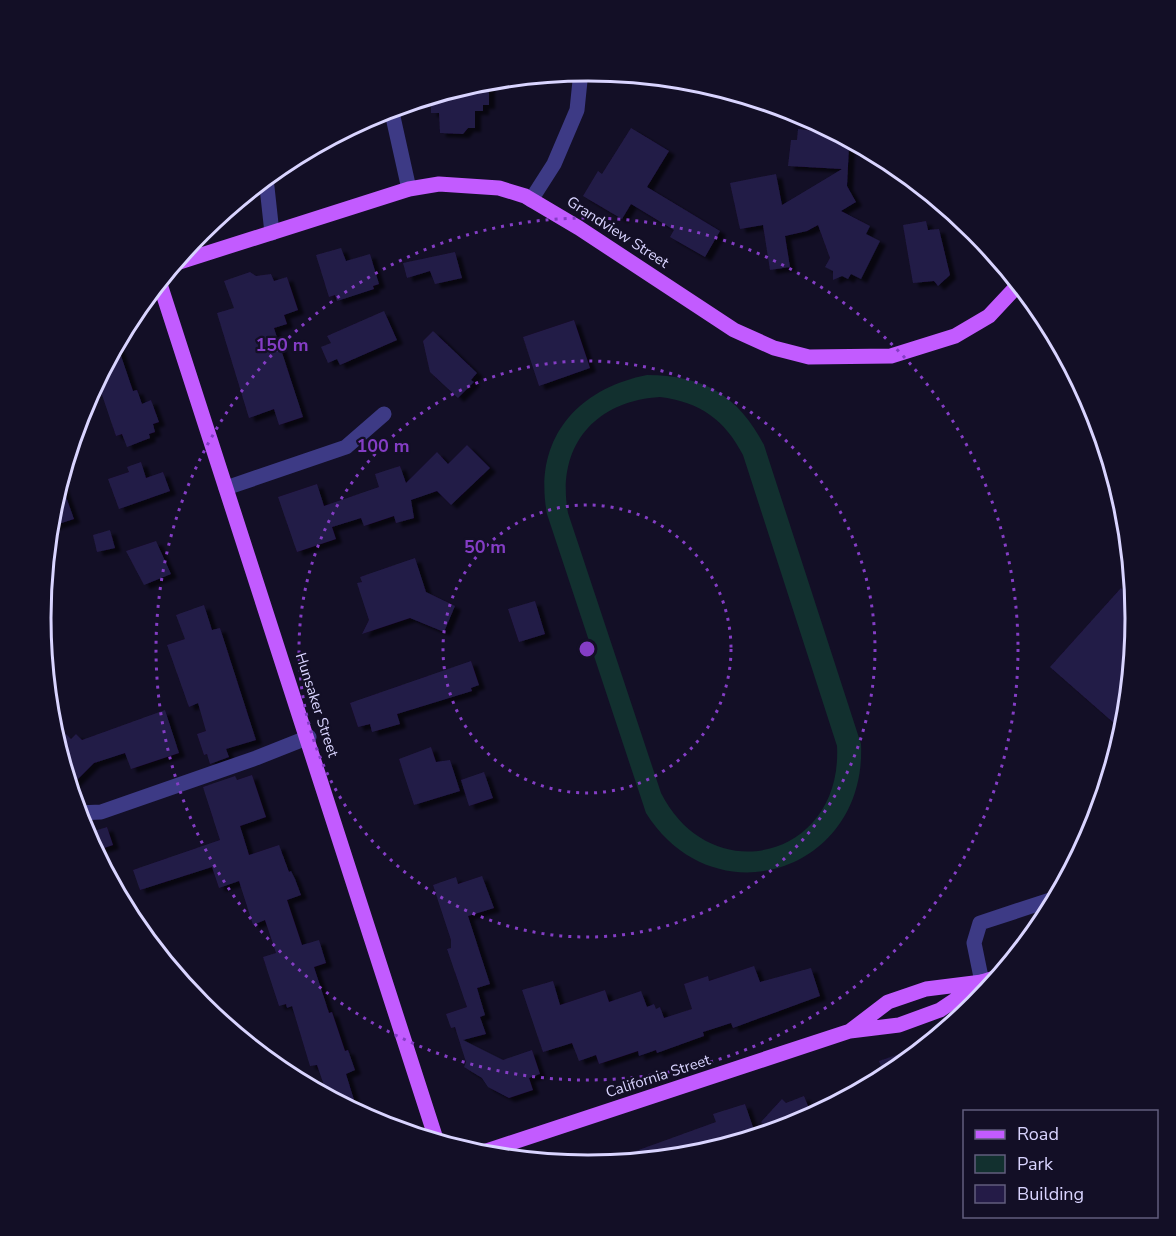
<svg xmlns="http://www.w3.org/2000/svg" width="1176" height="1236" font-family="'Nunito Sans',sans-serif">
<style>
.green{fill:#12302f;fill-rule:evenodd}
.building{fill:#241b47;filter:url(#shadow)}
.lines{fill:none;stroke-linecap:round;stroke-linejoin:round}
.minor{stroke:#3d3a85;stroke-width:15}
.major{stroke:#c25bff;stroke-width:15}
.ring{fill:none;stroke:#843dc5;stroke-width:3;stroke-dasharray:3 6}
.labels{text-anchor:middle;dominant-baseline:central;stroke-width:4.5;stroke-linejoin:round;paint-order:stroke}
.street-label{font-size:15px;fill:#d9d4ff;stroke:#130f26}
.rim{fill:none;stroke:#d9d4ff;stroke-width:3}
.centre{fill:#843dc5;stroke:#130f26;stroke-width:3}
.ring-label{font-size:18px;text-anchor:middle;font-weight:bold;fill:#843dc5;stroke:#130f26;stroke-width:4.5;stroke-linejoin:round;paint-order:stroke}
</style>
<defs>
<filter id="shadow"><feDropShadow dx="6" dy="4" stdDeviation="1.5" flood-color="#0009"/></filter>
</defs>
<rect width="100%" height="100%" fill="#130f26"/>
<!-- green -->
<path class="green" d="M647,375c56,0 91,20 117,70l97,299c6,128 -147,177 -215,69l-99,-299c-14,-74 29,-125 100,-139zM660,397c40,5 65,23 83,58l94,291c6,112 -126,146 -176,47l-93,-280c-12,-66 26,-112 92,-116z"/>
<!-- building -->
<g class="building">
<path d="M489,80v25h-6v6h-8v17h-7l-5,6 -23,-1 -1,-20h-8v-17z"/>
<path d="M631,128l38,23 -22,36 73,44 -15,26 -35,-20 4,-7 -43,-26 -9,15 -39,-23 15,-25 4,3z"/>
<path d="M798,129l41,5 1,12h9l-2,40 9,16 -15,9 29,15 -4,8 14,7 -19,38 -10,-5 -3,5 -6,-3 -9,4v-9l-8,-4 5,-9 -12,-33 -11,6 -22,5 5,31 -20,3 -7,-45 -23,4 -10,-46 46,-9 6,31 60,-36 -54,-3 3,-26h6z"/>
<path d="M926,221l2,9 11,-1 11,46 -12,11 -4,-5 -21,2 -3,-17 -7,-41z"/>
<path d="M341,248l5,13 24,-7 9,30 -6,2 1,3 -37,12 -2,-6 -6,2 -13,-42z"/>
<path d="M455,252l7,26 -27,6 -5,-13 -23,7 -4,-15z"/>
<path d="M250,272l6,4 15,-2 3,7 13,-4 11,33 -14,5 3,9 -13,4 29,89 -24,8 -5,-16 -25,9 -32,-105 17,-5 -10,-27z"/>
<path d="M384,311l13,29 -57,25 -3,-6 -9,4 -7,-16 10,-4 -4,-7z"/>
<path d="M574,320l16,48 -51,18 -16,-49z"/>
<path d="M433,331l44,42 -6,7 3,2 -16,16 -28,-26 -7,-31z"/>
<path d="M117,344l16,47 4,-1 5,14 9,-4 8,22 -6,2 2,8 -6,2 1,4 -23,9 -5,-13 -6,2 -17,-50 5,-1 -4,-10z"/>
<path d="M467,445l23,23 -39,37 -14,-14 -26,9 3,18 -18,5 -2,-7 -30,10 -3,-8 -29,9 4,12 -39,13 -19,-55 39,-13 7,22 55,-19 -4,-13 25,-8 6,17 31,-31 11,12z"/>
<path d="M141,462l5,16 17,-6 7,19 -51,18 -11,-30 21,-7 -2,-5z"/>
<path d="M60,480l14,39 -25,8 2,-16z"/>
<path d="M110,530l5,18 -18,4 -4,-17z"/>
<path d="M156,541l15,33 -27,11 -18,-34z"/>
<path d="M415,558l11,34 29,14 -11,26 -34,-14 -48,16 7,-14 -12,-37 5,-1 -2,-5z"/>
<path d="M1121,588l13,12 2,18 -10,94 -11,12 -65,-57z"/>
<path d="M535,601l10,33 -26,8 -11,-33z"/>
<path d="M204,605l8,25 8,-2 36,112 -30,9 3,8 -19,7 -3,-10 -3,1 -7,-21 9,-3 -8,-28 -9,4 -22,-62 18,-6 -9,-24z"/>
<path d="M471,661l8,24 -8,3 1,3 -75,23 3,10 -28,8 -2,-8 -12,3 -8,-24z"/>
<path d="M165,710l14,43 -48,16 -6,-16 -31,10 -24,24 -13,-44 9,-9 5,5 5,-5 6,6z"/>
<path d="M431,747l5,15 14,-2 10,31 -46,14 -15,-46z"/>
<path d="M484,772l9,26 -24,8 -8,-26z"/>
<path d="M252,775l14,42 -26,9 9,29 30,-10 10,27 2,-1 4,8 6,16 -14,5 15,45 17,-5 7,23 -12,4 15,46 3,-1 13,39 3,-1 7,20 -9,4 12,39 -30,-16 -11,-32 -7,1 -18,-60 -5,2 -1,-4 -7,2 -16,-49 13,-4 -11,-33 -12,5 -14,-44 -20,7 -7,-21 -72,23 -7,-20 87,-30 -17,-53 32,-11 2,4z"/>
<path d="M107,827l6,18 -18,6 -10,-17z"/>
<path d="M482,876l12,32 -26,8 22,68 -13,4 8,27 -5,2 6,17 -23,6 40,20 29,-10 8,24 -11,4 4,12 -24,8 -21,-11 -6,-9 -18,-11 2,-5 -11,-35 -4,1 -5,-14 21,-7 -20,-58 4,-1v-8l-18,-55 23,-8 2,7z"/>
<path d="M754,966l6,16 51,-14 9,28 -87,32 -2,-5 -28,9 1,4 -47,17 -1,-3 -17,6 -1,-5 -39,13 -3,-9 -17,6 -7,-18 -29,9 -21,-62 31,-9 7,24 45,-15 4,12 32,-11 6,16 7,-3 2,5 4,-2 4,11 28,-9 -8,-25 24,-8 1,5z"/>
<path d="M923,1046l-31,27 -7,4 -6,-16z"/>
<path d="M804,1096l8,20 -40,16 -11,-10 21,-23 4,4z"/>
<path d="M745,1104l9,26 -18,6 -3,7 -39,12 -70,7 -2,-6 94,-34 -3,-8z"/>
</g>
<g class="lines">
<!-- minor -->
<g class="minor">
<path d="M391,108l18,81"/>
<path d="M266,178l6,55"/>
<path d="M531,200l23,-36 23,-54 4,-39"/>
<path d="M226,488l120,-41 38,-33"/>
<path d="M78,813l23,-1 155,-54 53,-21"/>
<path d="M982,982l-8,-39 6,-20 76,-25"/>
</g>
<!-- major -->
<g class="major">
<path d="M173,264l236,-75 30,-5 60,4 26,8 54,32 155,102 40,18 35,9 82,-1 64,-20 34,-20 30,-32"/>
<path d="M159,281l278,861"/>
<path d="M982,982l16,-5"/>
<path d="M477,1154l373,-123 49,-6 41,-15 42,-28 -56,7 -38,13 -38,29"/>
</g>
</g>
<!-- distance rings -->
<g class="ring">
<circle cx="587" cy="649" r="144"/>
<circle cx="587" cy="649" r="288"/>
<circle cx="587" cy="649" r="431"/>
</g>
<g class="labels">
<!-- street labels -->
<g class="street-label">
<text transform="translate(618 232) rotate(33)">Grandview Street</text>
<text transform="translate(317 705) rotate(72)">Hunsaker Street</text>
<text transform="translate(658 1076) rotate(-18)">California Street</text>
</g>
</g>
<!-- crop -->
<path d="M0 0H1176V1236H0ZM51 618a537 537 0 1 1 1074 0a537 537 0 1 1-1074 0Z" fill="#130f26" fill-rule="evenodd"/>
<path class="rim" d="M51 618a537 537 0 1 1 1074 0a537 537 0 1 1-1074 0Z"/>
<circle cx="587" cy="649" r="9" class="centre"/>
<g class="ring-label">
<text x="282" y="351">150 m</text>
<text x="383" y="452">100 m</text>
<text x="485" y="553">50 m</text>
</g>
<!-- legend -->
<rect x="963" y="1110" width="195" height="108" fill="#130f26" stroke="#625e7d" stroke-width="1.5"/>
<rect x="975" y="1130" width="30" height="9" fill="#c25bff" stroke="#625e7d" stroke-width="1.5"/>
<text x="1017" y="1140" font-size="18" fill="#d9d4ff">Road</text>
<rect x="975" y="1155" width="30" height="18" fill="#12302f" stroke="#625e7d" stroke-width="1.5"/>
<text x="1017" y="1170" font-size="18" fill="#d9d4ff">Park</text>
<rect x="975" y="1185" width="30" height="18" fill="#241b47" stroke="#625e7d" stroke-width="1.5"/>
<text x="1017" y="1200" font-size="18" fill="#d9d4ff">Building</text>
</svg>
